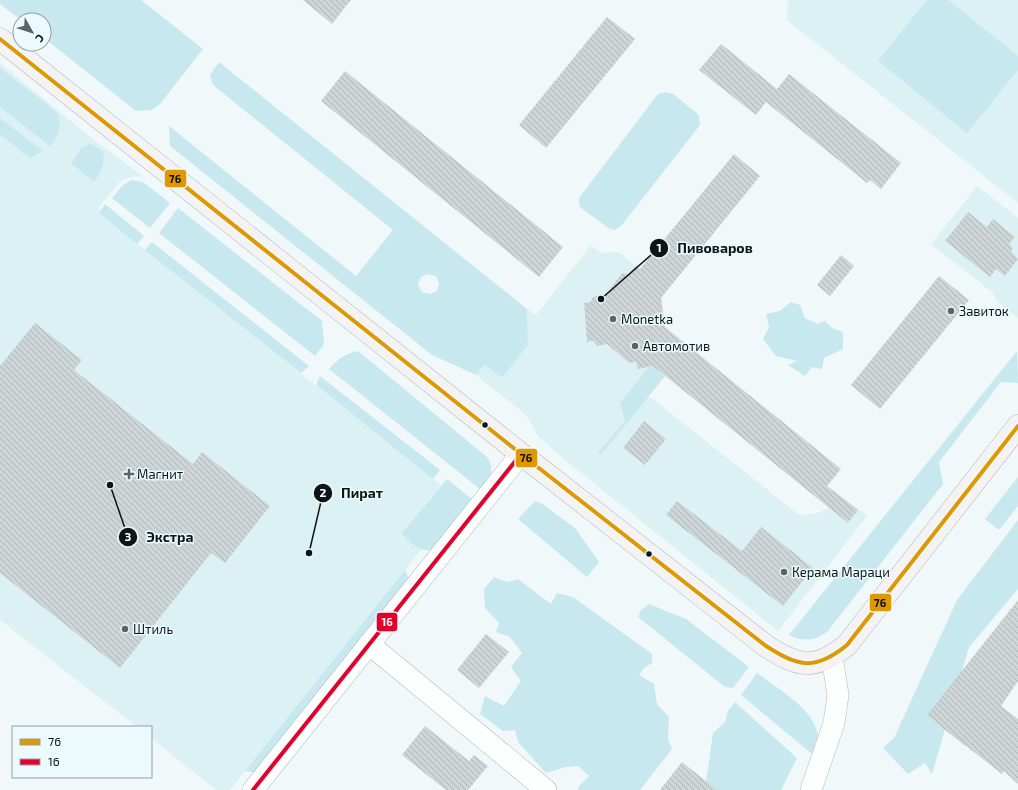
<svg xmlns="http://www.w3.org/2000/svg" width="1018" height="790" font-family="'Exo 2',sans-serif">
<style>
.built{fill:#dcf1f4}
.green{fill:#c7e8ee;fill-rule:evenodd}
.building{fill:url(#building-back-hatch)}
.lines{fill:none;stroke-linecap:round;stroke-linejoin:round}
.street-casing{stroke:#b3babc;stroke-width:22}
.secondary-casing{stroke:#b3babc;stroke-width:23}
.street{stroke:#fdfefe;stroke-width:21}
.secondary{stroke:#f4f2f3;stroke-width:22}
.bus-1-casing{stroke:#edfafd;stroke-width:7}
.bus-2-casing{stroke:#edfafd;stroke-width:7}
.bus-1{stroke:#e09802;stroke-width:4}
.bus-2{stroke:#e4002b;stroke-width:4}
.poi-dot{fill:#5c6466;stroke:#edfafd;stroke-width:1.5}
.bus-dot{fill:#0d1517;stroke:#edfafd;stroke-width:1.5}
.labels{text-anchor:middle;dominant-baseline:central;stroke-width:3;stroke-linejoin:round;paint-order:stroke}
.poi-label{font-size:13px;fill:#0d1517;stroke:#edfafd;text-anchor:start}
.leader{fill:none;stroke:#0d1517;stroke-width:1.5}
.callout-dot{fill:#0d1517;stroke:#edfafd;stroke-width:1.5}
.mark-label{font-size:12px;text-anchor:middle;font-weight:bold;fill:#fff}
.callout-label{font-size:14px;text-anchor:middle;font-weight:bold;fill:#0d1517;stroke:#edfafd;stroke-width:3;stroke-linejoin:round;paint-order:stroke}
.line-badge{stroke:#edfafd;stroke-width:1.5}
.badge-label{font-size:11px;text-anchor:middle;font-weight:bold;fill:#fff}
.pale-badge-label{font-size:11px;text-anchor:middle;font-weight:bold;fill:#111}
</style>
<defs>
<pattern id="building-back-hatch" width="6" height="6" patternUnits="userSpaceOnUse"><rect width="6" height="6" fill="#cdd5d7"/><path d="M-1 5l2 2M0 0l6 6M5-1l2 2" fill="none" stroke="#afb6b8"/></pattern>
</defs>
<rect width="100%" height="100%" fill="#f0f8fa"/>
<!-- built -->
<g class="built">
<path d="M785,0h233v203l-231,-183 1,-18z"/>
<path d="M0,63l94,77 50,37 -10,-1 -14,5 -20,25 -1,7 342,272 -40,49 20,16 -191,240h-14l-65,-52v-11h-14l-137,-107z"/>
<path d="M977,186l41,32v100l-20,-16 -6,-10 -61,-48z"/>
<path d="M591,245l10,8 18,-1 16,13 -7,9 -6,-1 -16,21 -13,3 -3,5 -6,1 3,39 7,-1 3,5 9,-2 23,19 7,-1 2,7 15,-3 12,10 -17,21 6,3 144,114 8,1 12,-2 8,-4 13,-14 28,21 -89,115 -212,-170 -28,-25 -12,-21 -50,-40 9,-10 17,13 26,-33 -1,-36 9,6z"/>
</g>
<!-- green -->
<g class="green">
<path d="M0,0h141l62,49 -43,55 -8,6 -16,1 -92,-73v-18h-23l-21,-16z"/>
<path d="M927,0h21l70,56v14l-51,63 -89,-72z"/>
<path d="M219,62l308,247 1,36 -26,33 -17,-13 -9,10 -44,-20 -262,-209 -1,-20 187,150 37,-46 -180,-145 -3,-10zM428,274l8,2 3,7 -2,8 -7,3 -8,-2 -4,-7 3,-8z"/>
<path d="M0,68l58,45c3,17 2,20 -8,33l-50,-39z"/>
<path d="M666,92l7,2 26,21 1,10 -79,101 -6,4 -5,-1 -29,-21 -2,-4v-6l79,-104z"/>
<path d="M0,118l43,33 -13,7 -30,-24z"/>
<path d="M91,144l12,7c2,12 -2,21 -9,31l-23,-19 11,-16z"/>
<path d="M132,180l11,2 27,21 -20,25 -38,-30 11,-13z"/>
<path d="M105,204l39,32 -7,8 -38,-31z"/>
<path d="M178,208l144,113 2,23 -9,12 -156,-123z"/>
<path d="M152,242l157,124 -8,7 -156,-123z"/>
<path d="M791,302l9,3 5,13 13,6 7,-3 7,7 11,4v17l-19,9 -2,11 -10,-2 -7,9 -17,-11 9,-4 -21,-5 -13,-17 6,-12 -3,-13 14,-3z"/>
<path d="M358,351l129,106c9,14 3,20 -7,32l-151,-120c9,-10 15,-15 29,-18z"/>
<path d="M1017,351l1,32 -17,-1 -62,80 4,22 -116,148c-13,9 -23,10 -38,3z"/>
<path d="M653,366l12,10 -64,79 -3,-2 27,-32 -5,-18 29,-36z"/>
<path d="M320,376l120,94 -7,9 -117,-94z"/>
<path d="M1018,477v29l-19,24 -14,-11z"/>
<path d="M447,479l26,21 -40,49c-13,5 -22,-7 -32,-15z"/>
<path d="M535,501l7,3 33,24 24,34 -12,15 -69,-58z"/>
<path d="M1018,520v69l-49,58 -37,127 -7,-11 -17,11 -25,-26 11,-10 63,-138z"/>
<path d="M405,570l5,12 -153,191 -12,-2z"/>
<path d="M494,577l13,5 11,-3 33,25 6,-11 16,4 79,57v9l-8,5 -5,7 15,9 3,20 12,13 -1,22 4,10 -32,41h-62l1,-4 10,-10 -11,-10 -13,1 -19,6 -28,-31 -3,-12 -12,1 -23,-17 5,-18 19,10 17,-25 -10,-14 11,-14 -12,-16 -14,-5 3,-9 -14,-15 -1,-19z"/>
<path d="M649,604l37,15 63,48 -16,21 -8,-1 -87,-70 3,-7z"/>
<path d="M757,673c20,15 58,36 61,63 0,5 -1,10 -1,15l-5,3 -71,-59z"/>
<path d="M735,702l62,56 -16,32h-76l8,-57 12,-11 3,-11z"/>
</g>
<!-- building -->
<g class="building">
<path d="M303,0h48l-19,24z"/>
<path d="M607,17l28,22 -89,109 -27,-23z"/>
<path d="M721,44l56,45 12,-15 112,89 -20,26 -11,-9 -3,3 -101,-81 -10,13 -57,-45z"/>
<path d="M345,71l218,176 -24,30 -218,-176z"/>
<path d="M734,154l26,22 -99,122 4,29 176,142 -14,17 31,24 -10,13 -195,-157 -15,3 -2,-7 -7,1 -22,-19 -10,2 -3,-5 -7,1 -3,-39 6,-1 3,-5 13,-3 16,-21 6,1 8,-9 4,4z"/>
<path d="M968,212l19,15 6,-8 22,18 -6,7 4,4 -2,3 7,8 -13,17 -9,-7 -6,8 -45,-36z"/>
<path d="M841,255l13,11 -24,30 -13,-11z"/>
<path d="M939,276l30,24 -89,109 -29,-24z"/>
<path d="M35,323l47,37 -8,10 119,94 9,-12 68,54 -45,57 -14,-10 -91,115 -120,-95v-207z"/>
<path d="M644,421l22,18 -21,26 -22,-17z"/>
<path d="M677,501l65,50 19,-24 52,41 -30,38 -117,-91z"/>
<path d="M1018,600v81l-17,25 17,13v65l-14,-13 -2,3 -37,-29v1l-38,-31z"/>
<path d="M486,634l23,18 -30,36 -22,-18z"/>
<path d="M425,726l44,35 5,-6 14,11 -20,24h-22l-44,-35z"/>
<path d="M682,762l35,28h-57z"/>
</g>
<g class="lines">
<!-- street casing -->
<g class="street-casing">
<g id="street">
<path d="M369,644l177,146"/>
<path d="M253,790l268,-336"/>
<path d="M811,790l23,-67 4,-28 -6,-38"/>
</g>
</g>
<!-- secondary casing -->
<g class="secondary-casing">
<path id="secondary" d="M0,39l521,415 245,192c33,21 49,25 81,-1l171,-219"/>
</g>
<!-- street -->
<use href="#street" class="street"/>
<!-- secondary -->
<use href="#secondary" class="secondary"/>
<!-- bus-1 casing -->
<g class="bus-1-casing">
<path id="bus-1" d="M0,39l521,415 245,192c33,21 49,25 81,-1l171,-219"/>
</g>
<!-- bus-2 casing -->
<g class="bus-2-casing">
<path id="bus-2" d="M253,790l268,-336"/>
</g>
<!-- bus-1 -->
<use href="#bus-1" class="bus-1"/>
<!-- bus-2 -->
<use href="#bus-2" class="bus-2"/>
</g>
<!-- markers -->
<g class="poi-dot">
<circle cx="951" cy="311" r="4"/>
<circle cx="613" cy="319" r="4"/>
<circle cx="635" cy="346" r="4"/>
<path d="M127 468h4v4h4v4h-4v4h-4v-4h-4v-4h4z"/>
<circle cx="784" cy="572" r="4"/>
<circle cx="125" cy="629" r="4"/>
</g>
<g class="bus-dot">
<circle cx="485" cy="425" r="3.5"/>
<circle cx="649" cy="554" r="3.5"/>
</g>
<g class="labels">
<!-- poi labels -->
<g class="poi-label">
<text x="959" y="311">Завиток</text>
<text x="621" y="319">Monetka</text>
<text x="643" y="346">Автомотив</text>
<text x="137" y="474">Магнит</text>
<text x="792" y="572">Керама Мараци</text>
<text x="133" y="629">Штиль</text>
</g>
</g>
<!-- callouts -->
<path class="leader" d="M601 299L659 248M309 553L323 493M110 485L128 537"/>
<g class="callout-dot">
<circle cx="601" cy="299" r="4"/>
<circle cx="309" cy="553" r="4"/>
<circle cx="110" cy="485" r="4"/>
<circle cx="659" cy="248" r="10"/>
<circle cx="323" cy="493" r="10"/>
<circle cx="128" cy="537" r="10"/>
</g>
<g class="mark-label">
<text x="659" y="252">1</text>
<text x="323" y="497">2</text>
<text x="128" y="541">3</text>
</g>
<g class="callout-label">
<text x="715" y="253">Пивоваров</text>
<text x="362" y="498">Пират</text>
<text x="170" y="542">Экстра</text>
</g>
<g class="line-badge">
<rect x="164" y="169" width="23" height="19" rx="4" fill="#e09802"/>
<rect x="515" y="448" width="23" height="20" rx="4" fill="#e09802"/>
<rect x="869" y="593" width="23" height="19" rx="4" fill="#e09802"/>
<rect x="376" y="612" width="22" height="20" rx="4" fill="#e4002b"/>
</g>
<g class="badge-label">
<text x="387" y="626">16</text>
</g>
<g class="pale-badge-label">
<text x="175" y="183">76</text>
<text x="526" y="462">76</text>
<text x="880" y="607">76</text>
</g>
<!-- legend -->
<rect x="12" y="726" width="140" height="52" fill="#edfafd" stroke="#939ea1"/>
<rect x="20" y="739" width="20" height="6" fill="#e09802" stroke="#939ea1"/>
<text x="48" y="746" font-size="12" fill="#0d1517">76</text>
<rect x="20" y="759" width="20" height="6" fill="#e4002b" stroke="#939ea1"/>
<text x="48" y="766" font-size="12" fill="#0d1517">16</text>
<!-- north arrow -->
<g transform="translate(32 32) rotate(129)"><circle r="19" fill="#edfafd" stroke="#939ea1"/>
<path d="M0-3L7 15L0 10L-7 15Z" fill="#5c6466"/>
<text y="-6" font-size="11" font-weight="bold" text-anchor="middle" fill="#0d1517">С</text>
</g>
</svg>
